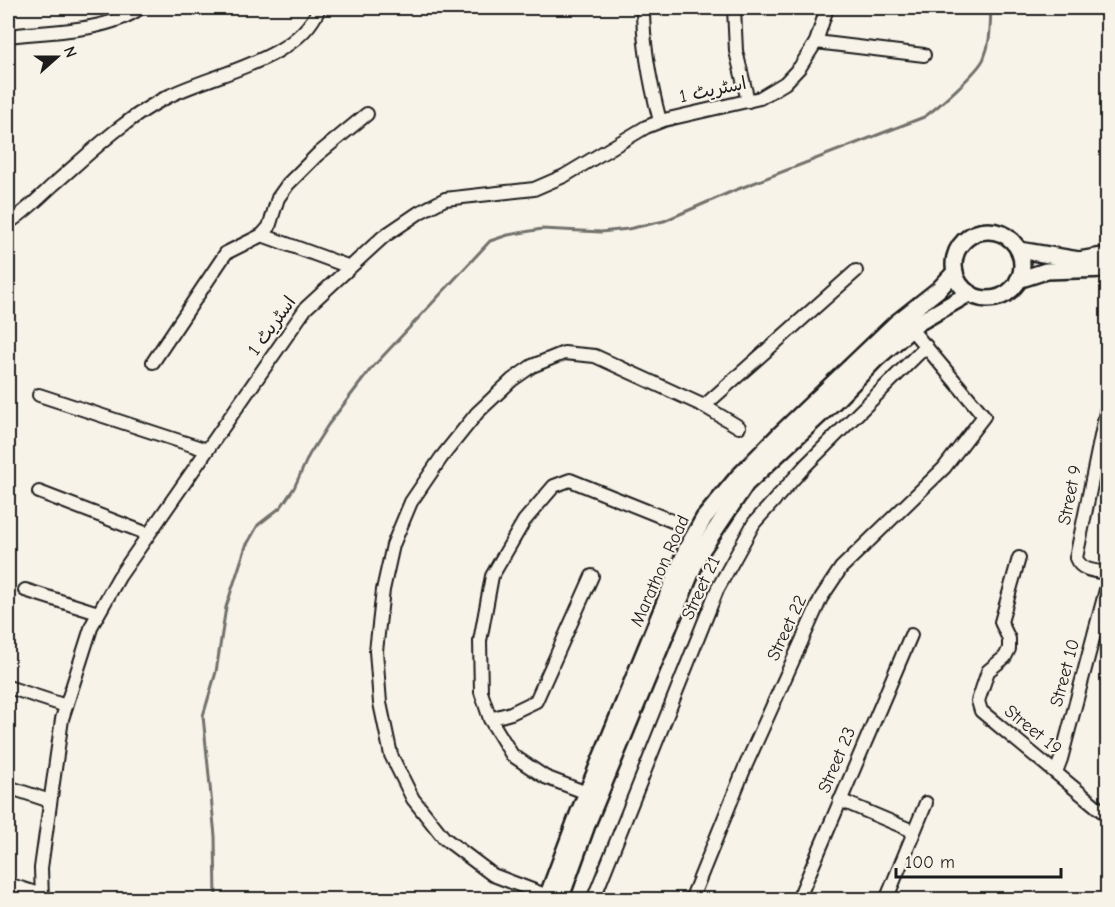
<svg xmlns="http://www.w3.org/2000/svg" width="1115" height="907" font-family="'Comic Neue','Playpen Sans Arabic',sans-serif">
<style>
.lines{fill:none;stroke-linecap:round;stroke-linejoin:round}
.stream{stroke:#72716c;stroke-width:3}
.minor-casing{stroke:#1c1c1c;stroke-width:16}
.major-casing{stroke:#1c1c1c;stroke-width:20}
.minor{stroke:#f7f3e8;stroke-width:12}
.major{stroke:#f7f3e8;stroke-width:15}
.labels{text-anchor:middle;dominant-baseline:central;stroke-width:4.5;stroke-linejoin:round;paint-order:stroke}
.street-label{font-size:18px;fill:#1c1c1c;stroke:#f7f3e8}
</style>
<rect width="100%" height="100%" fill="#f7f3e8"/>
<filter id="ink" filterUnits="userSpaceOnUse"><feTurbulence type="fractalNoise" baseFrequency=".0167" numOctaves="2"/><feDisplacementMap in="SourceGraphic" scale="12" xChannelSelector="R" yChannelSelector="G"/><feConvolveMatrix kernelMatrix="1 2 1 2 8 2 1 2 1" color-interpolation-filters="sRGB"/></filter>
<g filter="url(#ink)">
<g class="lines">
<!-- stream -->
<path class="stream" d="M216,900l-1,-64 -12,-120 13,-44 10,-65 20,-61 12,-21 23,-18 13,-19 15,-33 19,-30 42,-55 120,-129 18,-6 34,-6 59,3 27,-3 36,-8 69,-30 191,-74c12,-8 55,-46 60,-59 7,-16 6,-33 7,-50"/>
<!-- minor casing -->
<g class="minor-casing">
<g id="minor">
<path d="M643,8c0,39 7,75 17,113"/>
<path d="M734,8l2,43 12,50"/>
<path d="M8,36c40,-5 99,-4 132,-28"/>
<path d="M816,42l108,13"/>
<path d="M8,223c16,-10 31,-25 45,-38 37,-32 72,-67 116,-89 46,-23 130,-36 150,-88"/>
<path d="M262,235l88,32"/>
<path d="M153,362l73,-109 36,-18 7,-8 9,-29 10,-14 29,-29 50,-41"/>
<path d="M39,395l168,55"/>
<path d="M1108,402l-32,156c5,13 19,13 32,15"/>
<path d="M704,406l152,-135"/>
<path d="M39,492l109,42"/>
<path d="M1019,558l-18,64 8,17v10l-4,8 -17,14 -10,30 3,10 127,105"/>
<path d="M25,590l73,23"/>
<path d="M8,687l58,19"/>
<path d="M490,719l21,-6 25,-12 56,-125"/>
<path d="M1056,772l5,-13 47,-177"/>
<path d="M8,787l42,14"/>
<path d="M587,793l-42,-16 -33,-22 -22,-36 -9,-27 -1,-51 12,-65 32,-55 30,-35 16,-6 102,41"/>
<path d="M840,800l73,31"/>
<path d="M8,884l34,11"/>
<path d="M548,896l-55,-21 -49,-37 -31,-39 -22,-44 -11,-52 -4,-52 7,-61 10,-45 18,-43 30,-44 36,-45 35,-33 20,-14 32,-13 31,3 109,50 35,21"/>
<path d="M42,900l-1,-32 21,-149 30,-94 27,-48 187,-269 77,-71 37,-25 25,-13 89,-10 30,-13 82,-49 18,-7 96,-22 25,-15 15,-16 16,-25 11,-34"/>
<path d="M593,900l124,-310 37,-67 52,-58 120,-119"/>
<path d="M691,900l54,-133 76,-169 20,-30 103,-100 40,-52 -73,-87"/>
<path d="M798,900l113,-265"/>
<path d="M886,900l40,-97"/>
</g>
</g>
<!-- major casing -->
<g class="major-casing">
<g id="major">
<circle cx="988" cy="265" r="34"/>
<path d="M1019,250l60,10 29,-5"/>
<path d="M1018,280l28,-9 62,-2"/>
<path d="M546,900l33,-88 108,-264 17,-30 34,-41 41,-42 117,-112 43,-34 16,-17"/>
<path d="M560,900l28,-78 111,-268 47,-70 90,-84 40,-41 42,-36 52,-30"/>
</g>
</g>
<!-- minor -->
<use href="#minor" class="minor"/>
<!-- major -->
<use href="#major" class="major"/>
</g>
</g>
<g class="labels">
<!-- street labels -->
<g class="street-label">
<text transform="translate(713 90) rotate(-12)">اسٹریٹ 1</text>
<text transform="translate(272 326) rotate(-54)">اسٹریٹ 1</text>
<text transform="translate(1070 495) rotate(-79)">Street 9</text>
<text transform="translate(660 571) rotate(-66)">Marathon Road</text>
<text transform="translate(701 588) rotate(-65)">Street 21</text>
<text transform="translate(787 628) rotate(-65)">Street 22</text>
<text transform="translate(1065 673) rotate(-75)">Street 10</text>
<text transform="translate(1033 730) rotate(39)">Street 19</text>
<text transform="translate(837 760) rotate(-67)">Street 23</text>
</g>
</g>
<!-- margin -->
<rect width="1115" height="907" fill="none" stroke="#f7f3e8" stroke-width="30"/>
<rect x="15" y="15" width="1085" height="877" fill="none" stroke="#1c1c1c" stroke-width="2" filter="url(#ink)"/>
<!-- north arrow -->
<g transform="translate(57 57) rotate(69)" stroke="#f7f3e8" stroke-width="4.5" paint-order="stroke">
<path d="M0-4.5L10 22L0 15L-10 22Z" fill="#1c1c1c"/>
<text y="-9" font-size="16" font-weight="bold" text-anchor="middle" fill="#1c1c1c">N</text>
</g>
<!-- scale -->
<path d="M896 868v9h165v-9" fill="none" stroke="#1c1c1c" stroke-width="3"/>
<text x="905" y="868" font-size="18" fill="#1c1c1c" stroke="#f7f3e8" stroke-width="4.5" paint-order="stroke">100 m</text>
</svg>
